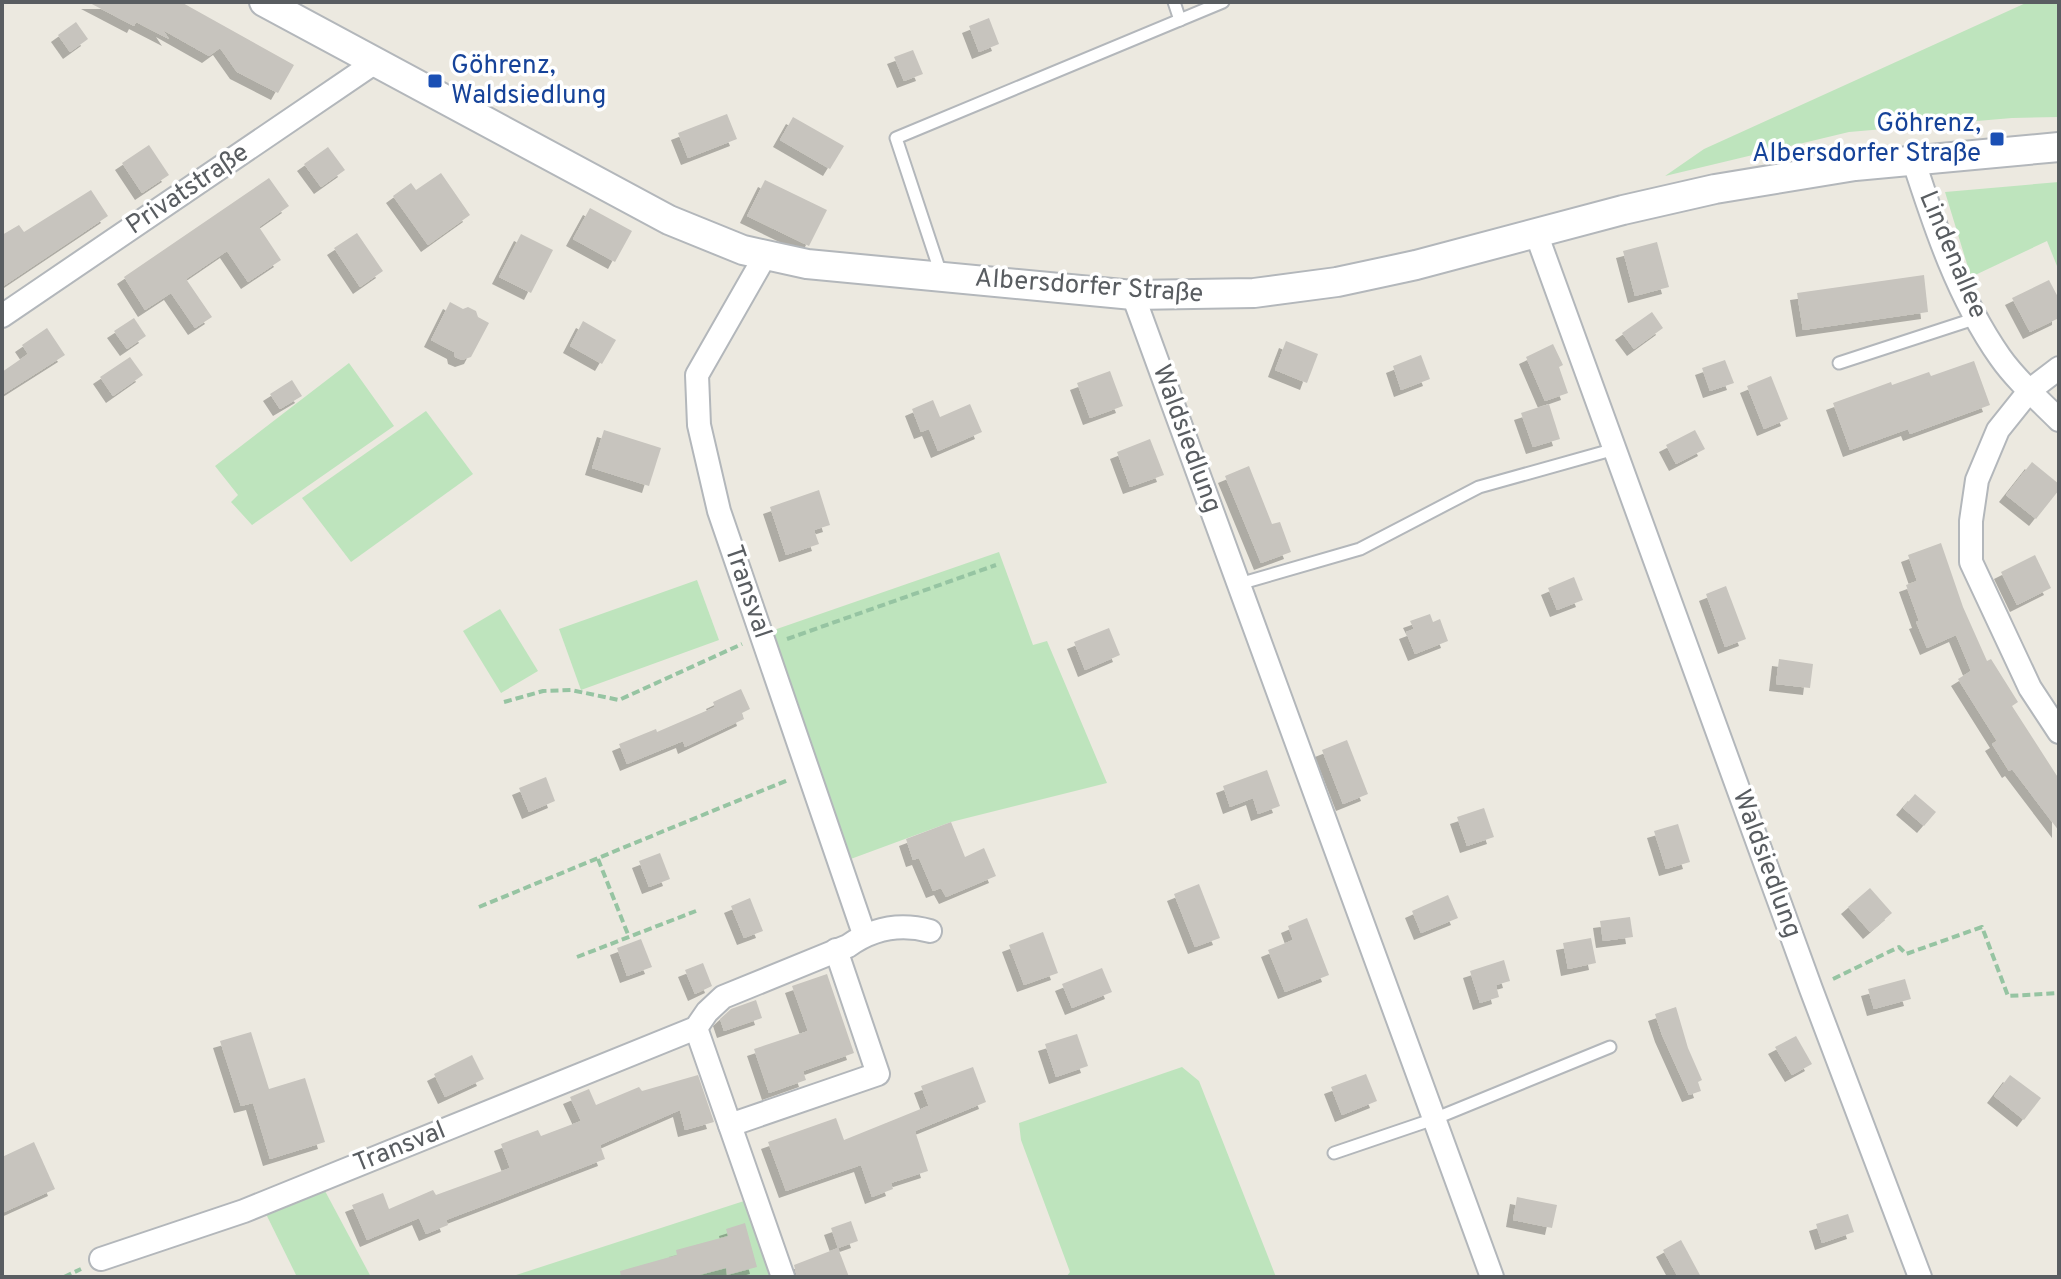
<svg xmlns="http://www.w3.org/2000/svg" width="2061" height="1279" font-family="Overpass,sans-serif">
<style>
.green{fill:#bee4bd}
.building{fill:#c7c4be;filter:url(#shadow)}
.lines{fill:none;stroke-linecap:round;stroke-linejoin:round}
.service-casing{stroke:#b3b7bb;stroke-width:15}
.minor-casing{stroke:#b3b7bb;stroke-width:26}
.tertiary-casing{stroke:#b3b7bb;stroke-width:32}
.path{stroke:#96c4a2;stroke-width:4;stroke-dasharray:8 4;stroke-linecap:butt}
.service{stroke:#fff;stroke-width:11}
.minor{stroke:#fff;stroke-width:22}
.tertiary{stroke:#fff;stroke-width:28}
.transit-dot{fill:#1a4fb4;stroke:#fff;stroke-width:3}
.labels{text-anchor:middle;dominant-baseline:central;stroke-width:7;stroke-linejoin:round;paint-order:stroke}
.transit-label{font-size:26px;fill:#164399;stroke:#fff;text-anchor:start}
.street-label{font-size:26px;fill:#595d61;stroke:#fff}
</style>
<defs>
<filter id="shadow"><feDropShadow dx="-7" dy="7" stdDeviation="0" flood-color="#0004"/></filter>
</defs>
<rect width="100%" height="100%" fill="#ece9e0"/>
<!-- green -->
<g class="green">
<path d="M2028,2h31v115l-47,1 -163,14 -184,44 39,-27z"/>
<path d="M2059,182v89l-12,-30 -76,36 -26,-85z"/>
<path d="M349,363l45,63 -142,99 -21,-23 7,-7 -23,-29z"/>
<path d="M426,411l47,63 -122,88 -49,-64z"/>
<path d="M999,552l34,93 14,-4 60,142 -156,39 -103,38 -77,-229z"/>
<path d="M697,580l22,60 -138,50 -22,-61z"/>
<path d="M500,609l38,62 -37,22 -38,-62z"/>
<path d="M1182,1067l17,14 77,196h-210l4,-5 -49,-132 -2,-17z"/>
<path d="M325,1191l46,86h-74l-31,-63z"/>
<path d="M744,1201l27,76h-261z"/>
</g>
<!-- building -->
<g class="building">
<path d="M88,2h93l113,63 -16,28 -41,-21 -17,-24 -11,8 -46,-26 6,9 -33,-17 -2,4z"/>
<path d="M989,18l10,26 -20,8 -10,-26z"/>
<path d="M76,22l12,17 -18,13 -12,-17z"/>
<path d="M913,50l10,24 -19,7 -10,-24z"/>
<path d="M727,114l10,25 -49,19 -10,-25z"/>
<path d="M793,117l51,29 -14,23 -50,-29z"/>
<path d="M149,145l20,30 -27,18 -20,-30z"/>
<path d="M328,147l17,23 -24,17 -17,-23z"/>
<path d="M441,173l29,42 -42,30 -35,-49 18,-13 5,7z"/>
<path d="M269,178l20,28 -30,21 22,33 -33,22 -21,-31 -41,28 26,38 -17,11 -24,-35 -26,17 -21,-33z"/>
<path d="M765,180l62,30 -18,36 -62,-30z"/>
<path d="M91,190l17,26 -106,71v-52l17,-10 5,7z"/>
<path d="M590,208l42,23 -17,31 -42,-23z"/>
<path d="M357,233l26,38 -23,16 -26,-39z"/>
<path d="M521,234l32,16 -22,43 -32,-16z"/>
<path d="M1657,242l12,45 -34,9 -12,-45z"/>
<path d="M1924,275l4,37 -125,18 -6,-37z"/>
<path d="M2049,280l10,19v19l-29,14 -18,-34z"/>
<path d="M450,302l13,7 5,-2 8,4 2,6 11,6 -18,34 -9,3 -7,-3 -1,-5 -23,-12z"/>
<path d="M1652,312l11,16 -29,21 -12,-16z"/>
<path d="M134,318l12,18 -19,13 -13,-18z"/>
<path d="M583,321l33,19 -14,24 -32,-18z"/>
<path d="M47,328l18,27 -63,40v-23l26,-18 -6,-9z"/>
<path d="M1286,341l32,13 -11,29 -32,-13z"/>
<path d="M1553,344l10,21 -4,2 9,26 -23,8 -19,-44z"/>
<path d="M1421,355l9,24 -29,11 -8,-24z"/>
<path d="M130,357l13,18 -30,21 -13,-19z"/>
<path d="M1725,360l9,23 -24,8 -8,-23z"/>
<path d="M1974,361l16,44 -80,29 -2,-5 -58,21 -17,-47 58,-21 1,3 37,-13 2,4z"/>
<path d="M1110,371l13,35 -33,12 -13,-35z"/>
<path d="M1771,376l17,43 -24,10 -17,-43z"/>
<path d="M292,380l10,16 -22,13 -10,-15z"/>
<path d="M933,400l7,17 30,-13 12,28 -44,19 -9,-22 -8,3 -9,-23z"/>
<path d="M1549,404l11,35 -27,8 -12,-34z"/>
<path d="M604,430l57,18 -12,38 -57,-18z"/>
<path d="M1695,430l10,19 -29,15 -10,-19z"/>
<path d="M1150,439l14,36 -34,12 -13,-35z"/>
<path d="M2032,462l27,22v6l-23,29 -30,-24z"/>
<path d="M1249,466l23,58 8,-2 11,30 -30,11 -36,-87z"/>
<path d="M819,490l11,35 -16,5 5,14 -33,11 -16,-48z"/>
<path d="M1941,543l22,64 24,54 4,-2 27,43 -6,4 47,73v52l-47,-62 -3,2 -17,-27 5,-3 -39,-62 13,-8 -15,-36 -29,13 -11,-26 3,-1 -13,-36 11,-4 -9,-26z"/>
<path d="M2035,555l16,33 -34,17 -16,-33z"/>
<path d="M1574,577l9,23 -26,10 -9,-22z"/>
<path d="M1726,586l20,53 -21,8 -19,-53z"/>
<path d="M1430,614l3,8 7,-3 8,22 -33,13 -9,-22 8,-3 -4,-8z"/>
<path d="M1109,628l11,27 -35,15 -11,-28z"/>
<path d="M1779,659l34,5 -3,24 -34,-4z"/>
<path d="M741,689l9,20 -8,4 2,6 -59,28 -2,-6 -56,23 -8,-20 37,-15 1,3 58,-25 -2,-5z"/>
<path d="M1347,740l21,54 -25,10 -21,-54z"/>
<path d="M1267,770l13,36 -22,8 -5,-16 -23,9 -7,-21z"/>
<path d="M546,777l9,24 -26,11 -10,-24z"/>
<path d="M1915,794l21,18 -12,14 -21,-18z"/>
<path d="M1484,808l10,29 -27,9 -10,-29z"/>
<path d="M951,822l14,35 19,-9 12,28 -50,21 -5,-9 -8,3 -14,-33 -6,2 -7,-21z"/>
<path d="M1678,824l12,38 -24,7 -12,-38z"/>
<path d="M660,853l10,26 -21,8 -10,-26z"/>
<path d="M1199,884l21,54 -25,9 -21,-53z"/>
<path d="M1870,888l22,25 -22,19 -22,-25z"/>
<path d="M1448,895l10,23 -37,15 -9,-22z"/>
<path d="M750,898l13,33 -19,7 -13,-32z"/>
<path d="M1630,917l3,20 -30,4 -3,-20z"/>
<path d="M1307,918l22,57 -44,17 -17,-42 25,-10 -5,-14z"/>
<path d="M1043,932l15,41 -34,12 -15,-40z"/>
<path d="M1591,938l5,25 -28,6 -5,-26z"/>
<path d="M641,939l11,28 -25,9 -10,-28z"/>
<path d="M1504,960l6,21 -14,4 3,12 -19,6 -10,-32z"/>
<path d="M703,963l9,23 -17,8 -10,-24z"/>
<path d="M1102,968l10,24 -40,16 -10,-24z"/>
<path d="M827,974l27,79 -51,18 3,9 -37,13 -15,-44 54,-18 -16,-45z"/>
<path d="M1905,979l6,20 -37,10 -6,-20z"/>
<path d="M756,1000l6,18 -38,13 -4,-12 11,-10z"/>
<path d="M1676,1007l12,41 14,32 -4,2 3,9 -12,4 -27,-60 -7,-21z"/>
<path d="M251,1032l18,57 36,-11 20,64 -55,17 -17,-56 -12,3 -21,-65z"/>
<path d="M1077,1034l11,32 -32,11 -11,-33z"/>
<path d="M1796,1036l16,28 -20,11 -17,-28z"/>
<path d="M472,1055l12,24 -39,18 -11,-23z"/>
<path d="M973,1067l13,35 -71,29 13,40 -37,12 2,6 -21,8 -11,-32 -75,26 -18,-49 68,-24 8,22 84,-34 6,14 -13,-34z"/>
<path d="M1366,1074l11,27 -35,14 -11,-28z"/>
<path d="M698,1075l16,47 -29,8 -5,-20 -80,35 5,14 -159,61 2,5 -22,9 -7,-16 -52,22 -15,-35 31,-12 6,16 44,-19 3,5 74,-27 -9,-24 37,-14 3,6 40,-15 -11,-24 19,-8 7,16 43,-18 3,4z"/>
<path d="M2010,1075l31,23 -17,22 -30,-24z"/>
<path d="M34,1142l21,47 -53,24v-56z"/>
<path d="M1517,1197l40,8 -5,23 -39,-8z"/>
<path d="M1848,1214l6,18 -32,11 -6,-19z"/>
<path d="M851,1221l7,20 -20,7 -7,-20z"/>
<path d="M745,1223l12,44 -30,8 -1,-7 -34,9h-71l-1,-6 57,-16 -1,-5 52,-14 -2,-7z"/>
<path d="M1681,1240l6,11 14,26h-23l-15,-27z"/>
<path d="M838,1248l11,29h-52l-3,-12z"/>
</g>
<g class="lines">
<!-- service casing -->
<g class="service-casing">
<g id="service">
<path d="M1174,2l6,18"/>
<path d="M942,277l-46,-139 327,-136"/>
<path d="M1839,363l138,-45"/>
<path d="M1239,584l121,-35 119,-62 136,-38"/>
<path d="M1334,1153l100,-34 176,-72"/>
</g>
</g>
<!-- minor casing -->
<g class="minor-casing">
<g id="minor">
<path d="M1913,159c22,68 45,138 87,198 16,23 39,43 59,63"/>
<path d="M1536,233l275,756 109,288"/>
<path d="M765,256l-68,119 2,50 20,86 145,423"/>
<path d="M1133,295l359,982"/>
<path d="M2,316l372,-253"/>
<path d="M2059,368l-29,22 -32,40 -21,50 -6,41v41l59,126 29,44"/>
<path d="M696,1028l87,249"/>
<path d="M730,1125l148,-51 -42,-124"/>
<path d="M101,1259l143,-48 452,-183 11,-16 16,-15 125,-51c25,-18 53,-23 82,-15"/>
</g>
</g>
<!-- tertiary casing -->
<g class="tertiary-casing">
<path id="tertiary" d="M264,2l405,218 74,30 64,14 326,31 121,-2 83,-11 79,-17 207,-55 92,-21 140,-23 204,-19"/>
</g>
<!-- path -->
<g class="path">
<path d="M787,639l209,-74"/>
<path d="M504,702l39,-11 28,-1 48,10 123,-56"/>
<path d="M598,859l31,78"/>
<path d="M479,907l309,-127"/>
<path d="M577,957l119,-46"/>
<path d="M1833,979l66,-32 7,7 76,-27 26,69 51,-3"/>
<path d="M64,1277l17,-8"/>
</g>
<!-- service -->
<use href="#service" class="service"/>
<!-- minor -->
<use href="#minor" class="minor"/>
<!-- tertiary -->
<use href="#tertiary" class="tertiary"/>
</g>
<!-- markers -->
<g class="transit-dot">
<rect x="427" y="73" width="16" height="16" rx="4"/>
<rect x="1989" y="131" width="16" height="16" rx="4"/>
</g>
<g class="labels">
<!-- transit labels -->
<g class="transit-label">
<text x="451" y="66">Göhrenz,<tspan x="451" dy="30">Waldsiedlung</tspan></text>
<text x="1981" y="124" text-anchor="end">Göhrenz,<tspan x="1981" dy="30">Albersdorfer Straße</tspan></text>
</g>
<!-- street labels -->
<g class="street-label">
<text transform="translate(188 190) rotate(-34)">Privatstraße</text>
<text transform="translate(1952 255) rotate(67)">Lindenallee</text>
<text transform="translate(1089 287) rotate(4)">Albersdorfer Straße</text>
<text transform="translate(1186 439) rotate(70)">Waldsiedlung</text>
<text transform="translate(747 592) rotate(71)">Transval</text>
<text transform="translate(1766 864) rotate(70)">Waldsiedlung</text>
<text transform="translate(400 1148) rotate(-22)">Transval</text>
</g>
</g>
<!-- border -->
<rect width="2061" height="1279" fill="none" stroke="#595d61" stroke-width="8"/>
</svg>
